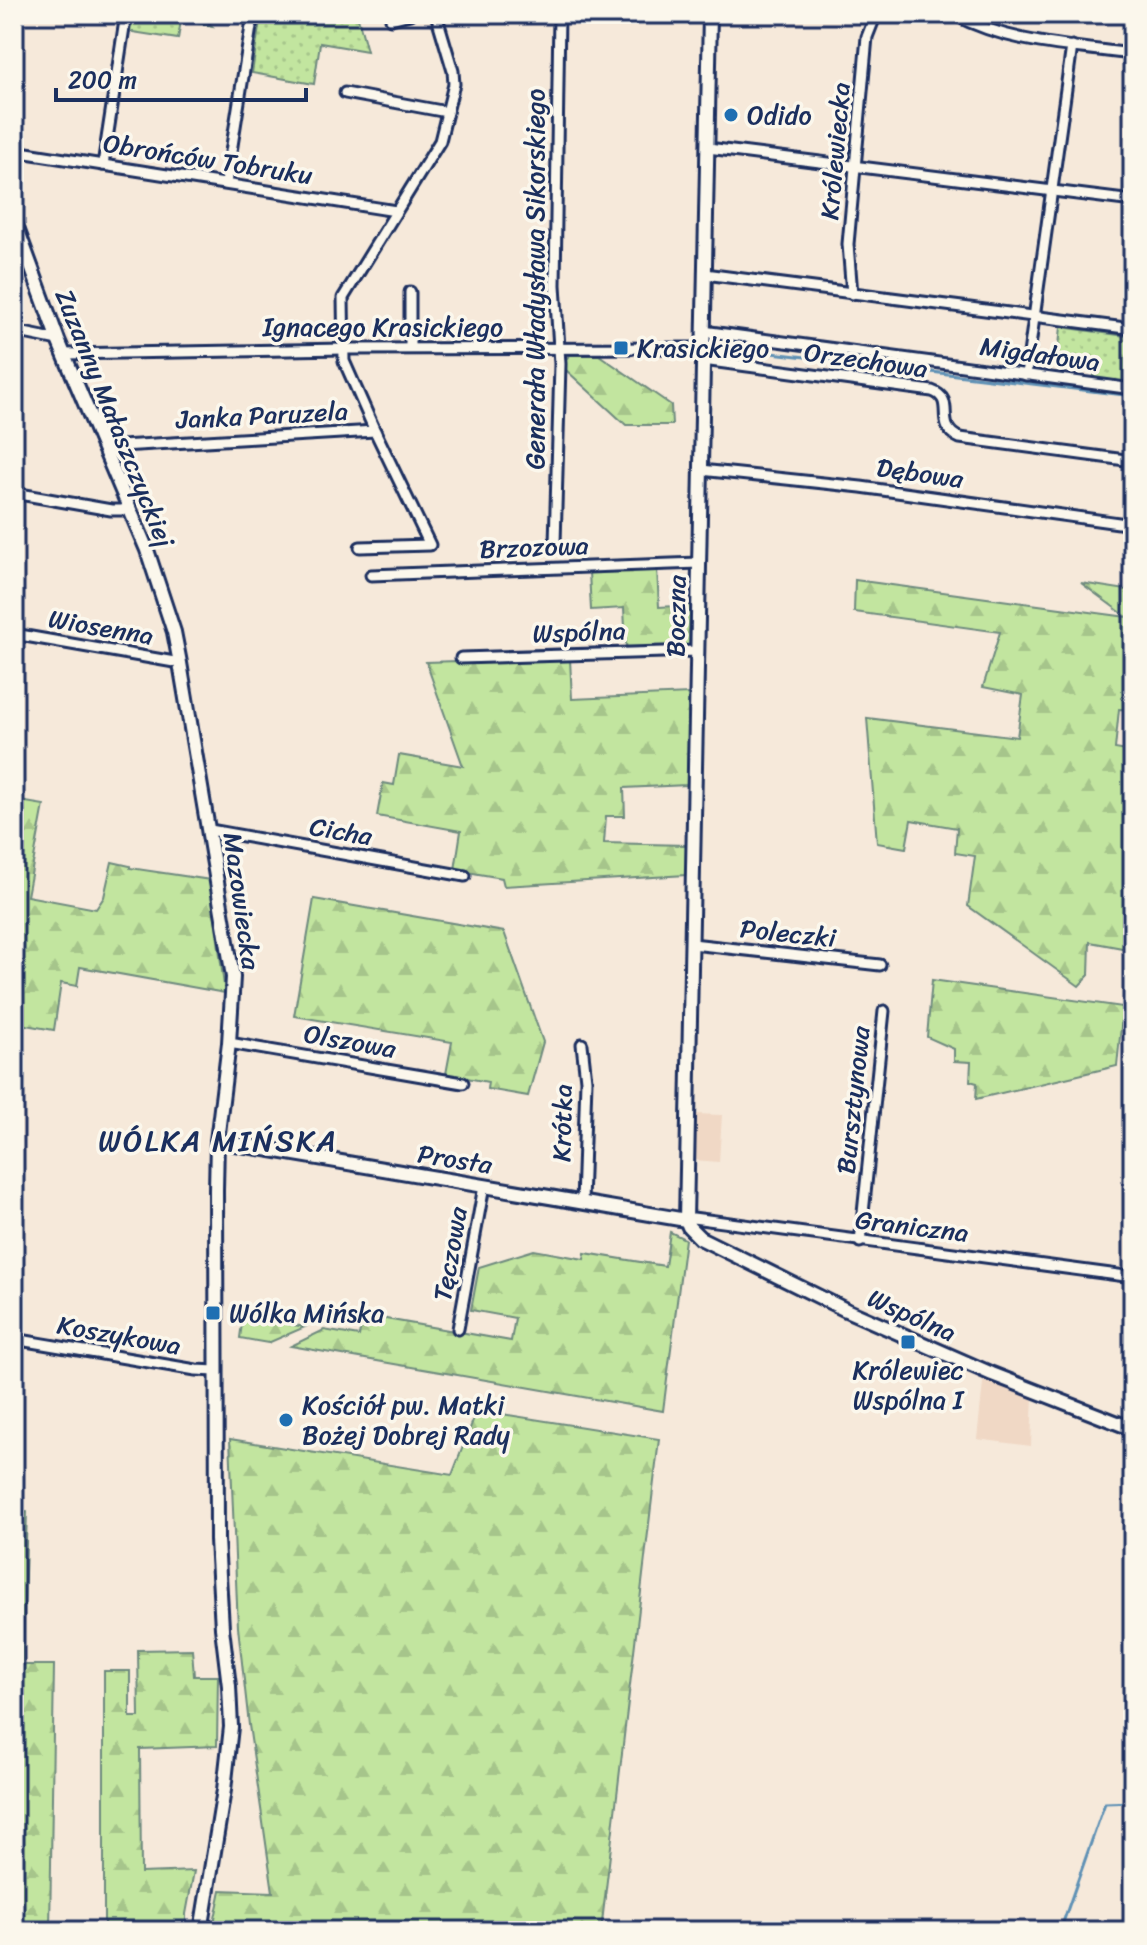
<svg xmlns="http://www.w3.org/2000/svg" width="1147" height="1945" font-family="Sriracha,sans-serif">
<style>
.built{fill:#f0d8c5}
.grass{fill:url(#grass-dots);stroke:#6e8a7e;stroke-width:2}
.forest{fill:url(#forest-firs);stroke:#6e8a7e;stroke-width:2}
.lines{fill:none;stroke-linecap:round;stroke-linejoin:round}
.stream{stroke:#5f91b5;stroke-width:3}
.street-casing{stroke:#1b2f5e;stroke-width:15}
.secondary-casing{stroke:#1b2f5e;stroke-width:18}
.street{stroke:#fbf7ec;stroke-width:9}
.secondary{stroke:#fbf7ec;stroke-width:12}
.poi-dot{fill:#1f6fb2;stroke:#fbf7ec;stroke-width:3}
.labels{text-anchor:middle;dominant-baseline:central;stroke-width:7;stroke-linejoin:round;paint-order:stroke}
.poi-label{font-size:26px;fill:#1b2f5e;stroke:#fbf7ec;text-anchor:start}
.street-label{font-size:26px;fill:#1b2f5e;stroke:#fbf7ec}
.quarter-label{font-size:30px;letter-spacing:2px;fill:#1b2f5e;stroke:#fbf7ec}
</style>
<defs>
<pattern id="grass-dots" width="8" height="8" patternUnits="userSpaceOnUse" patternTransform="scale(2)"><rect width="8" height="8" fill="#c2e59f"/><path d="M2 2h.1M6 6h.1" fill="none" stroke="#a6c58b" stroke-width="1.8" stroke-linecap="round"/></pattern>
<pattern id="forest-firs" width="22" height="20" patternUnits="userSpaceOnUse" patternTransform="scale(2)"><rect width="22" height="20" fill="#c2e59f"/><path d="M5 1l3.5 6h-7zM16 11l3.5 6h-7z" fill="#a6c58b"/></pattern>
</defs>
<rect width="100%" height="100%" fill="#f6e9da"/>
<filter id="ink" filterUnits="userSpaceOnUse"><feTurbulence type="fractalNoise" baseFrequency=".0125" numOctaves="2"/><feDisplacementMap in="SourceGraphic" scale="16" xChannelSelector="R" yChannelSelector="G"/><feConvolveMatrix kernelMatrix="1 2 1 2 8 2 1 2 1" color-interpolation-filters="sRGB"/></filter>
<g filter="url(#ink)">
<!-- built -->
<g class="built">
<path d="M694,1114l28,1 -3,47 -25,-2z"/>
<path d="M984,1374l49,20 -2,52 -54,-7z"/>
</g>
<!-- grass -->
<g class="grass">
<path d="M129,14h71l12,12 -31,-6 -3,19 -52,-8z"/>
<path d="M261,14h96l10,37 -47,-8 -6,41 -62,-11z"/>
<path d="M1061,327l72,10v50l-40,-6 3,-21 -38,-5z"/>
</g>
<!-- forest -->
<g class="forest">
<path d="M570,355h29l72,50 1,20h-46l-60,-55v-11z"/>
<path d="M657,568l2,39 31,-2 -1,40 -63,3 -2,-40 -33,2 -2,-38z"/>
<path d="M855,580l272,37 -46,-34 52,8v119l-14,-1 -4,40 18,3v198l-43,-8 -1,33 -10,11 -111,-80 7,-50 -20,-3 2,-25 -46,-8 -5,28 -29,-5 -10,-125 150,19 6,-42 -40,-8 17,-55 -146,-20z"/>
<path d="M570,659l2,40 117,-5 -2,91 -63,3 1,28h-19l-2,27 82,2v30l-182,11 -2,-8 -47,-8 6,-39 -84,-15 6,-33 11,2 5,-30 64,11 -37,-104 32,-1v2z"/>
<path d="M14,800l30,5 -17,91 69,13 8,-12 8,-35 18,4v2l80,12 15,113 -145,-26 -3,19 -16,-3 -7,47 -40,-7z"/>
<path d="M314,899l190,33 39,110 -15,54 -41,-7 1,-7 -42,-8 6,-32 -158,-26z"/>
<path d="M932,980l191,27 -6,59 -141,33 1,-16 -7,-2 1,-19 -17,-1v-12l-27,-12z"/>
<path d="M670,1232l15,7 -22,172 -372,-65 33,-16 35,6 4,-21 148,26 4,-23 -44,-8 8,-43 55,-17 50,9 1,-6 80,13z"/>
<path d="M243,1316l62,11 -37,16 -28,-5z"/>
<path d="M477,1410l182,29 -58,492h-369l-18,-8 7,-33 52,2 -24,-167 -11,-98 -8,-188 222,36z"/>
<path d="M14,1510l13,2 -5,153h32l-4,266h-36z"/>
<path d="M192,1649l2,27h24l-1,70 -77,3 1,124 53,-2 -8,43v12l-14,5h-68v-260h26v46h9l-1,-67z"/>
</g>
<g class="lines">
<!-- stream -->
<g class="stream">
<path d="M713,346l420,50"/>
<path d="M1060,1931l45,-128 28,-1"/>
</g>
<!-- street casing -->
<g class="street-casing">
<g id="street">
<path d="M953,14c56,30 118,32 180,40"/>
<path d="M391,19l19,-5"/>
<path d="M345,93l102,19"/>
<path d="M708,148l425,53"/>
<path d="M14,151l382,60"/>
<path d="M103,165l23,-151"/>
<path d="M226,183l27,-169"/>
<path d="M705,274l428,55"/>
<path d="M410,292v56"/>
<path d="M852,294l-4,-50 19,-207 9,-23"/>
<path d="M14,331l44,9"/>
<path d="M703,331l430,58"/>
<path d="M64,354l281,-5 358,-1"/>
<path d="M703,360l229,31c26,9 0,35 28,47l173,23"/>
<path d="M1026,375l46,-329"/>
<path d="M104,447l271,-16"/>
<path d="M701,470l160,17 272,38"/>
<path d="M14,493l97,17h19"/>
<path d="M555,544l5,-180 -5,-79 4,-271"/>
<path d="M360,547l70,-2 -55,-114 -31,-70 -1,-63 97,-157 14,-57 -1,-13 -17,-57"/>
<path d="M371,575l328,-12"/>
<path d="M14,634l166,29"/>
<path d="M461,658l237,-7"/>
<path d="M210,830l255,46"/>
<path d="M692,944l188,21"/>
<path d="M229,1043l234,40"/>
<path d="M582,1044l4,36 -4,123"/>
<path d="M686,1220l7,-2 440,59"/>
<path d="M860,1242l24,-231"/>
<path d="M458,1329l26,-143"/>
<path d="M14,1339l182,31 20,1"/>
</g>
</g>
<!-- secondary casing -->
<g class="secondary-casing">
<g id="secondary">
<path d="M710,14l-24,1206 3,7 11,11 146,72 146,64 141,55"/>
<path d="M14,220l44,120 89,210 27,82 6,31 53,314 -4,66 -12,98 -1,49 1,350 5,88 7,58 2,41 -7,63 -23,141"/>
<path d="M217,1141l469,79"/>
</g>
</g>
<!-- street -->
<use href="#street" class="street"/>
<!-- secondary -->
<use href="#secondary" class="secondary"/>
</g>
</g>
<!-- markers -->
<g class="poi-dot">
<circle cx="731" cy="115" r="8"/>
<rect x="613" y="340" width="16" height="16" rx="4"/>
<rect x="205" y="1305" width="16" height="16" rx="4"/>
<rect x="900" y="1334" width="16" height="16" rx="4"/>
<circle cx="286" cy="1420" r="8"/>
</g>
<g class="labels">
<!-- poi labels -->
<g class="poi-label">
<text x="747" y="115">Odido</text>
<text x="637" y="348">Krasickiego</text>
<text x="229" y="1313">Wólka Mińska</text>
<text x="908" y="1370" text-anchor="middle">Królewiec<tspan x="908" dy="30">Wspólna I</tspan></text>
<text x="302" y="1405">Kościół pw. Matki<tspan x="302" dy="30">Bożej Dobrej Rady</tspan></text>
</g>
<!-- street labels -->
<g class="street-label">
<text transform="translate(835 151) rotate(-85)">Królewiecka</text>
<text transform="translate(208 159) rotate(9)">Obrońców Tobruku</text>
<text transform="translate(535 279) rotate(-90)">Generała Władysława Sikorskiego</text>
<text x="383" y="327">Ignacego Krasickiego</text>
<text transform="translate(1040 354) rotate(8)">Migdałowa</text>
<text transform="translate(866 360) rotate(8)">Orzechowa</text>
<text transform="translate(262 415) rotate(-3)">Janka Paruzela</text>
<text transform="translate(115 418) rotate(68)">Zuzanny Małaszczyckiej</text>
<text transform="translate(920 473) rotate(8)">Dębowa</text>
<text transform="translate(534 547) rotate(-2)">Brzozowa</text>
<text transform="translate(676 616) rotate(-89)">Boczna</text>
<text transform="translate(101 627) rotate(10)">Wiosenna</text>
<text transform="translate(579 632) rotate(-2)">Wspólna</text>
<text transform="translate(341 831) rotate(10)">Cicha</text>
<text transform="translate(242 901) rotate(82)">Mazowiecka</text>
<text transform="translate(788 933) rotate(6)">Poleczki</text>
<text transform="translate(350 1041) rotate(10)">Olszowa</text>
<text transform="translate(853 1100) rotate(-84)">Bursztynowa</text>
<text transform="translate(562 1123) rotate(-89)">Krótka</text>
<text transform="translate(455 1159) rotate(9)">Prosta</text>
<text transform="translate(912 1226) rotate(7)">Graniczna</text>
<text transform="translate(450 1254) rotate(-80)">Tęczowa</text>
<text transform="translate(912 1315) rotate(24)">Wspólna</text>
<text transform="translate(119 1335) rotate(10)">Koszykowa</text>
</g>
<!-- quarter labels -->
<g class="quarter-label">
<text x="218" y="1141">WÓLKA MIŃSKA</text>
</g>
</g>
<!-- margin -->
<rect width="1147" height="1945" fill="none" stroke="#fbf7ec" stroke-width="48"/>
<rect x="24" y="24" width="1099" height="1897" fill="none" stroke="#1b2f5e" stroke-width="3" filter="url(#ink)"/>
<!-- scale -->
<path d="M56 88v12h250v-12" fill="none" stroke="#1b2f5e" stroke-width="4"/>
<text x="68" y="88" font-size="24" fill="#1b2f5e" stroke="#fbf7ec" stroke-width="6" paint-order="stroke">200 m</text>
</svg>
